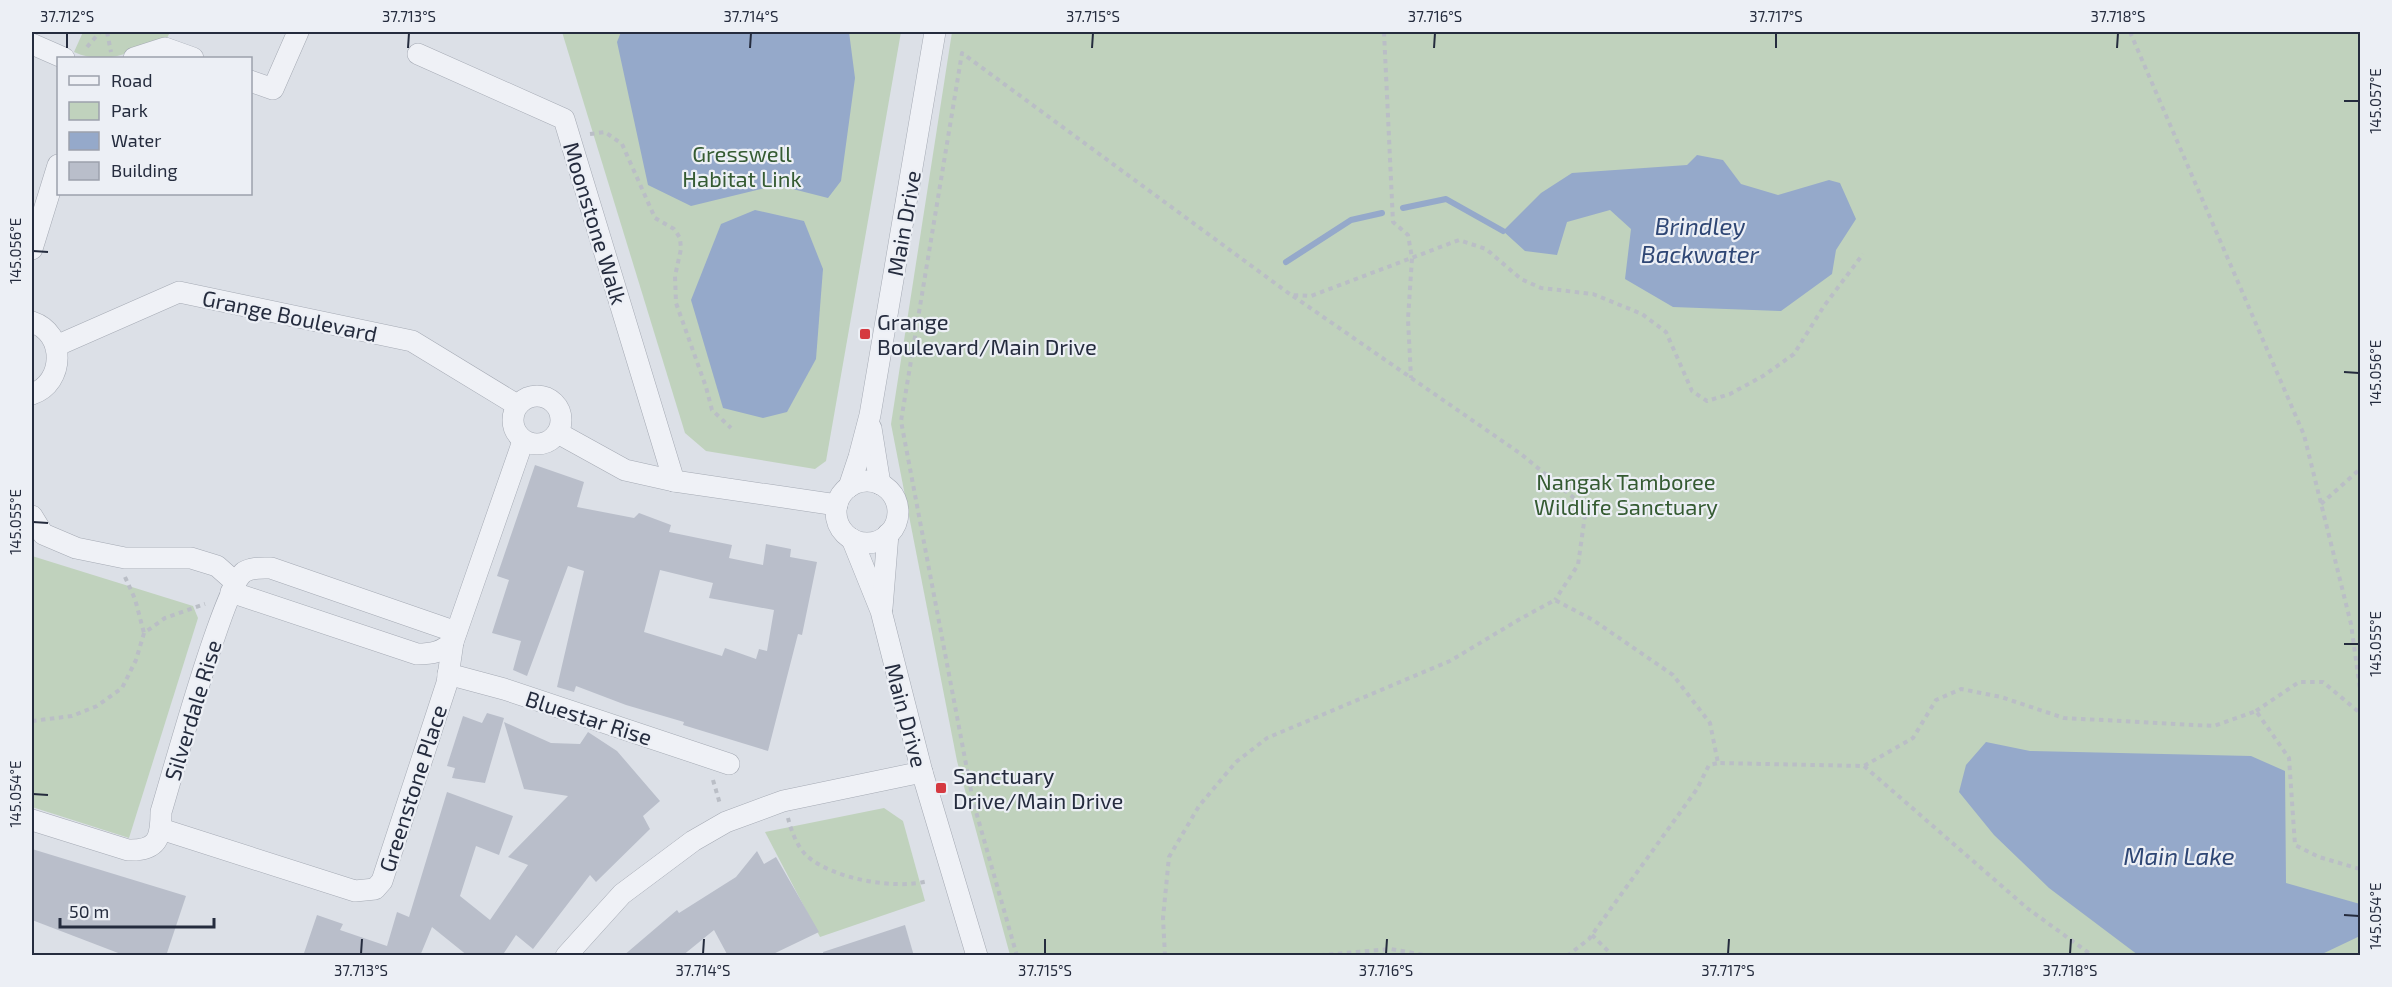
<svg xmlns="http://www.w3.org/2000/svg" width="2392" height="987" font-family="'Exo 2',sans-serif">
<style>
.green{fill:#c0d2bd}
.water{fill:#95a9ca}
.lines{fill:none;stroke-linecap:round;stroke-linejoin:round}
.stream{stroke:#95a9ca;stroke-width:6}
.building{fill:#b9beca;fill-rule:evenodd}
.street-casing{stroke:#a5aab4;stroke-width:22}
.path{stroke:#babec6;stroke-width:4;stroke-dasharray:4.5 4.5;stroke-linecap:butt}
.street{stroke:#eff1f6;stroke-width:21}
.ticks{fill:none;stroke:#252c3e;stroke-width:2}
.poi-dot{fill:#d53940;stroke:#eceff5;stroke-width:2}
.labels{text-anchor:middle;dominant-baseline:central;stroke-width:4.5;stroke-linejoin:round;paint-order:stroke}
.park-label{font-size:22px;fill:#355b32;stroke:#eceff5}
.street-label{font-size:22px;fill:#252c3e;stroke:#eceff5}
.poi-label{font-size:22px;fill:#252c3e;stroke:#eceff5;text-anchor:start}
.water-label{font-size:24px;font-style:italic;fill:#2e4674;stroke:#eceff5}
.neatline{fill:none;stroke:#252c3e;stroke-width:2}
.ticks-label{font-size:15px;text-anchor:middle;fill:#252c3e}
</style>
<rect width="100%" height="100%" fill="#dce0e7"/>
<!-- green -->
<g class="green">
<path d="M83,32h87l-3,6c-32,12 -60,29 -93,14z"/>
<path d="M562,32h339l-75,429 -11,8 -109,-18 -21,-18z"/>
<path d="M952,32h1408v923h-1350l-53,-194 -66,-337z"/>
<path d="M32,556l161,50 5,12 -69,220 -97,-31z"/>
<path d="M884,808l19,13 22,80 -105,36 -55,-105z"/>
</g>
<!-- water -->
<g class="water">
<path d="M621,32h228l6,46 -14,103 -13,17 -51,-13 -86,21 -43,-21 -31,-143z"/>
<path d="M1697,155l26,5 18,24 37,11 51,-15 11,3 16,36 -20,31 -4,24 -51,37 -108,-4 -48,-28 6,-50 -21,-19 -43,12 -10,33 -32,-4 -22,-20 38,-38 31,-20 115,-8z"/>
<path d="M755,210l49,11 19,48 -7,90 -29,53 -24,6 -40,-10 -32,-108 30,-76z"/>
<path d="M1986,742l44,9 221,5 34,15 1,112 74,21v32l-40,19h-182l-89,-67 -55,-53 -35,-43 7,-27z"/>
</g>
<g class="lines">
<!-- stream -->
<g class="stream">
<path d="M1403,208l43,-9 57,32"/>
<path d="M1286,262l65,-42 31,-7"/>
</g>
</g>
<!-- building -->
<g class="building">
<path d="M535,465l49,17 -7,25 57,11 5,-5 32,12 -2,7 63,13 -3,13 34,7 3,-21 25,5 -1,8 27,5 -15,73 -4,-1 -30,117 -85,-26 1,-3 -58,-17 -50,-19 -2,6 -17,-5 27,-116 -16,-5 -41,110 -14,-6 8,-29 -29,-8 17,-53 -12,-4zM660,570l53,13 -4,15 65,12 -7,41 -8,-2 -3,10 -31,-11 -3,8 -78,-24z"/>
<path d="M487,713l17,5 -19,65 -33,-5 3,-10 -8,-2 16,-50 19,7z"/>
<path d="M504,722l47,21 29,1 8,-12 29,19 43,50 -17,15 7,13 -54,53 -6,-7 -57,74 -17,-14 -14,21h-34l-36,-29 -12,29h-117l14,-41 26,9 -3,6 47,16 10,-34 12,5 38,-125 66,24 -14,39 -23,-9 -16,50 30,24 38,-55 -20,-8 60,-61 -44,-7z"/>
<path d="M32,849l154,47 -20,60h-40l-94,-36z"/>
<path d="M757,851l7,13 12,-7 43,75 -50,24h-41l-14,-26 -32,26h-59l54,-46 2,3 57,-36z"/>
<path d="M905,925l9,31h-90l-1,-4z"/>
</g>
<g class="lines">
<!-- street casing -->
<g class="street-casing">
<g id="street">
<path d="M32,44l32,14"/>
<path d="M418,54l146,65 110,362"/>
<path d="M134,58l31,-10 28,10"/>
<path d="M250,81l23,8 25,-57"/>
<path d="M32,249l26,-84"/>
<path d="M32,322c34,11 33,61 0,72"/>
<path d="M56,346l123,-54 233,49 105,64"/>
<circle cx="537" cy="420" r="24"/>
<path d="M871,428l9,56"/>
<path d="M558,433l67,37 49,11 163,24"/>
<circle cx="867" cy="512" r="31"/>
<path d="M849,487l10,-30 11,-42 65,-383"/>
<path d="M32,516l11,18 33,14 49,10h66l26,8 18,16"/>
<path d="M852,539l29,72 41,161 55,184"/>
<path d="M231,592l186,62c16,0 24,-2 36,-12l70,-201"/>
<path d="M882,608l6,-74"/>
<path d="M448,674l56,15 225,75"/>
<path d="M32,820l96,30c30,1 33,-12 33,-38 11,-36 63,-226 83,-240 8,-5 18,-4 27,-4l185,64"/>
<path d="M161,829l194,62 20,-2 7,-8 65,-198 6,-41"/>
<path d="M566,956l56,-62 71,-53 33,-19 57,-21 139,-29"/>
</g>
</g>
<!-- path -->
<g class="path">
<path d="M107,32l4,20"/>
<path d="M1384,32l9,190 15,13 4,23 -4,61 3,59"/>
<path d="M2130,32l174,403 47,189 9,65"/>
<path d="M87,47l13,-15"/>
<path d="M590,134l15,-2 17,12 33,74 19,11 6,9 1,11 -6,27 1,27 30,84 6,23 19,18"/>
<path d="M1293,296l228,158 65,54 -8,57 -23,35"/>
<path d="M2321,504l39,-35"/>
<path d="M125,577l10,22 9,34"/>
<path d="M2256,711l43,-29h24l37,31"/>
<path d="M32,721l40,-5 25,-10 25,-18 14,-28 8,-27 21,-15 40,-14"/>
<path d="M1864,766l163,142 66,48"/>
<path d="M713,780l7,24"/>
<path d="M788,818c3,12 9,29 19,38 26,23 88,34 121,25"/>
<path d="M1592,935l21,21"/>
<path d="M1017,956l-44,-155 -72,-380 61,-368 329,242 20,1 148,-56 27,9 35,30 20,9 52,6 49,20 24,18 26,59 15,10 23,-7 33,-18 31,-22 30,-48 39,-52"/>
<path d="M1165,956l-2,-38 6,-61 30,-51 37,-44 31,-24 183,-77 70,-42 35,-19 38,20 80,55 37,48 8,40 146,3 49,-28 23,-38 25,-11 40,8 63,21 150,8 42,-15 33,47 6,87 24,12 41,12"/>
<path d="M1311,956l80,-7 39,7"/>
<path d="M1567,956l22,-17 108,-150 12,-24 9,-2"/>
</g>
<!-- street -->
<use href="#street" class="street"/>
</g>
<!-- ticks -->
<path class="ticks" d="M67,48v-15M408,48l1,-15M750,48l1,-15M1092,48l1,-15M1434,48l1,-15M1776,48v-15M2117,48l1,-15M2344,101h15M33,251l15,1M2344,372l15,1M33,522l15,1M2344,644h15M33,794l15,1M2344,915l15,1M361,954l1,-15M703,954l1,-15M1045,954v-15M1386,954l1,-15M1728,954l1,-15M2070,954l1,-15"/>
<!-- markers -->
<g class="poi-dot">
<rect x="859" y="328" width="12" height="12" rx="3"/>
<rect x="935" y="782" width="12" height="12" rx="3"/>
</g>
<g class="labels">
<!-- park labels -->
<g class="park-label">
<text x="742" y="153">Gresswell<tspan x="742" dy="25">Habitat Link</tspan></text>
<text x="1626" y="481">Nangak Tamboree<tspan x="1626" dy="25">Wildlife Sanctuary</tspan></text>
</g>
<!-- street labels -->
<g class="street-label">
<text transform="translate(596 223) rotate(73)">Moonstone Walk</text>
<text transform="translate(903 223) rotate(-80)">Main Drive</text>
<text transform="translate(290 315) rotate(12)">Grange Boulevard</text>
<text transform="translate(192 710) rotate(-73)">Silverdale Rise</text>
<text transform="translate(907 715) rotate(75)">Main Drive</text>
<text transform="translate(589 717) rotate(18)">Bluestar Rise</text>
<text transform="translate(412 788) rotate(-72)">Greenstone Place</text>
</g>
<!-- poi labels -->
<g class="poi-label">
<text x="877" y="321">Grange<tspan x="877" dy="25">Boulevard/Main Drive</tspan></text>
<text x="953" y="775">Sanctuary<tspan x="953" dy="25">Drive/Main Drive</tspan></text>
</g>
<!-- water labels -->
<g class="water-label">
<text x="1700" y="225">Brindley<tspan x="1700" dy="28">Backwater</tspan></text>
<text x="2179" y="855">Main Lake</text>
</g>
</g>
<!-- border -->
<rect width="2392" height="987" fill="none" stroke="#eceff5" stroke-width="66"/>
<!-- legend -->
<rect x="57" y="57" width="195" height="138" fill="#eceff5" stroke="#9ca1ac" stroke-width="1.5"/>
<rect x="69" y="76" width="30" height="9" fill="#eff1f6" stroke="#9ca1ac" stroke-width="1.5"/>
<text x="111" y="87" font-size="18" fill="#252c3e">Road</text>
<rect x="69" y="102" width="30" height="18" fill="#c0d2bd" stroke="#9ca1ac" stroke-width="1.5"/>
<text x="111" y="117" font-size="18" fill="#252c3e">Park</text>
<rect x="69" y="132" width="30" height="18" fill="#95a9ca" stroke="#9ca1ac" stroke-width="1.5"/>
<text x="111" y="147" font-size="18" fill="#252c3e">Water</text>
<rect x="69" y="162" width="30" height="18" fill="#b9beca" stroke="#9ca1ac" stroke-width="1.5"/>
<text x="111" y="177" font-size="18" fill="#252c3e">Building</text>
<!-- scale -->
<path d="M60 918v9h154v-9" fill="none" stroke="#252c3e" stroke-width="3"/>
<text x="69" y="918" font-size="18" fill="#252c3e" stroke="#eceff5" stroke-width="4.5" paint-order="stroke">50 m</text>
<rect x="33" y="33" width="2326" height="921" class="neatline"/>
<g class="ticks-label">
<text x="67" y="22">37.712°S</text>
<text x="409" y="22">37.713°S</text>
<text x="751" y="22">37.714°S</text>
<text x="1093" y="22">37.715°S</text>
<text x="1435" y="22">37.716°S</text>
<text x="1776" y="22">37.717°S</text>
<text x="2118" y="22">37.718°S</text>
<text transform="translate(2376 101) rotate(-90)" y="5">145.057°E</text>
<text transform="translate(16 251) rotate(-90)" y="5">145.056°E</text>
<text transform="translate(2376 373) rotate(-90)" y="5">145.056°E</text>
<text transform="translate(16 522) rotate(-90)" y="5">145.055°E</text>
<text transform="translate(2376 644) rotate(-90)" y="5">145.055°E</text>
<text transform="translate(16 794) rotate(-90)" y="5">145.054°E</text>
<text transform="translate(2376 916) rotate(-90)" y="5">145.054°E</text>
<text x="361" y="976">37.713°S</text>
<text x="703" y="976">37.714°S</text>
<text x="1045" y="976">37.715°S</text>
<text x="1386" y="976">37.716°S</text>
<text x="1728" y="976">37.717°S</text>
<text x="2070" y="976">37.718°S</text>
</g>
</svg>
